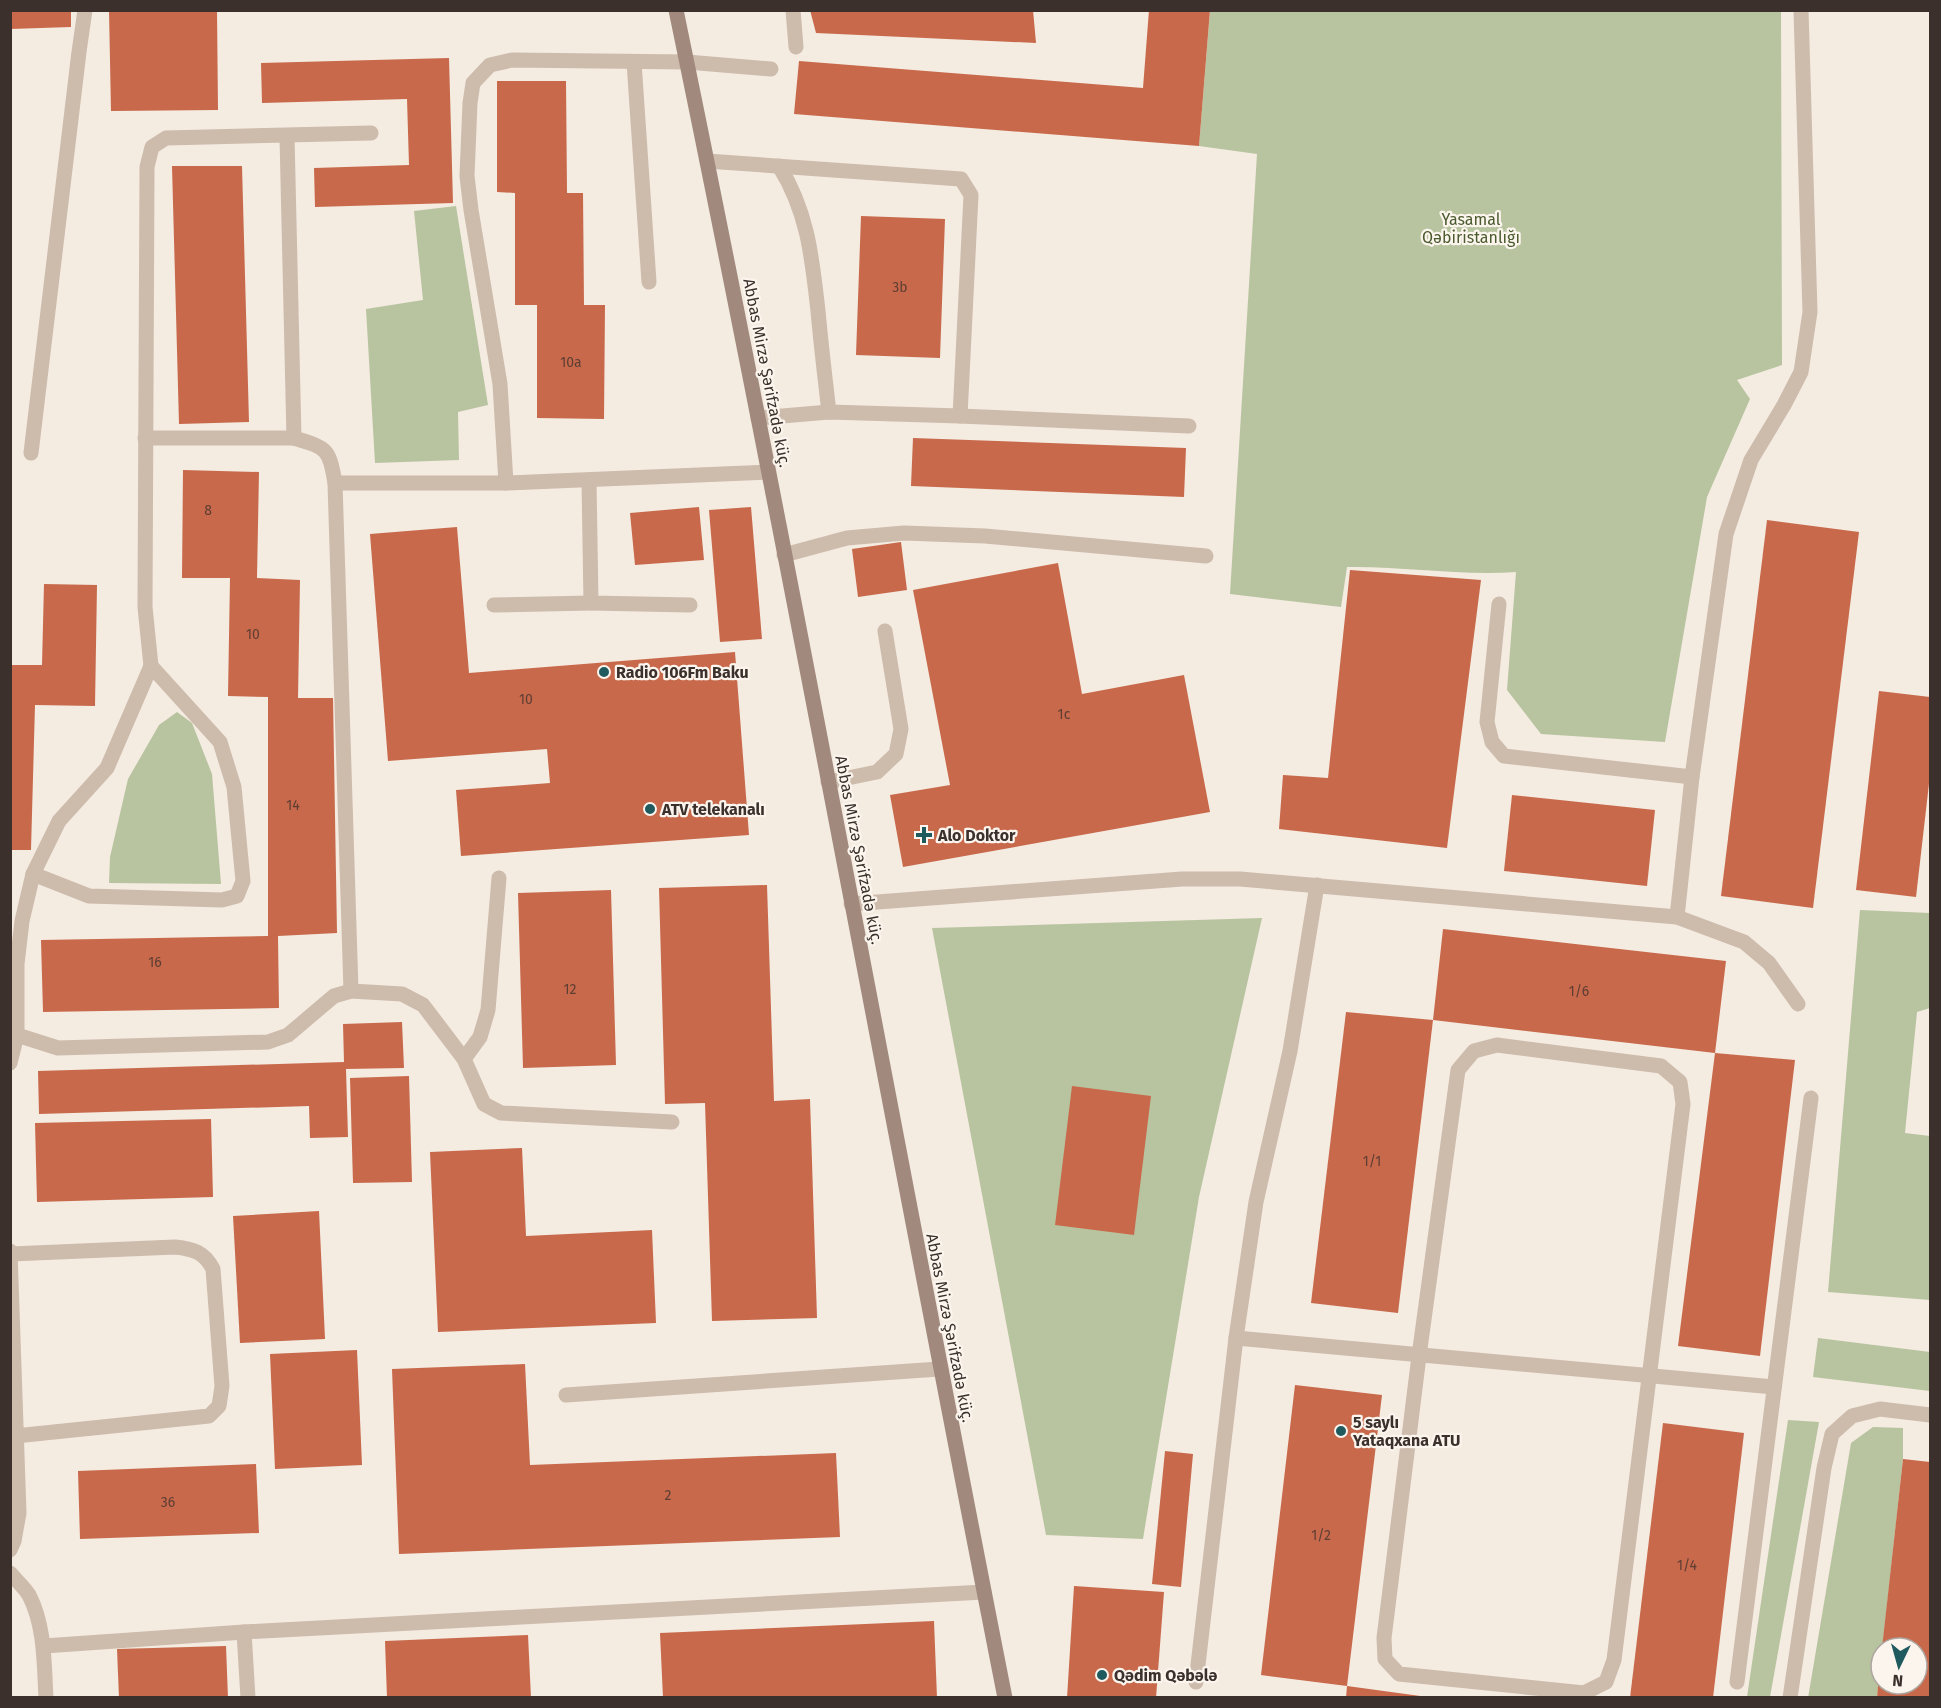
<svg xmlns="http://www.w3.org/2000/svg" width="1941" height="1708" font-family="'Fira Sans',sans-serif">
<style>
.green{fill:#b8c4a0}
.building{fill:#c8694b}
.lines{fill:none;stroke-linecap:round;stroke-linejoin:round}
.service{stroke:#cdbbac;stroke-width:15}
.minor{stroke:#cdbbac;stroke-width:15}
.secondary{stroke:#a18a7d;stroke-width:15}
.poi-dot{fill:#1f5a5e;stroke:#fbf5ee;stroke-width:2}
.labels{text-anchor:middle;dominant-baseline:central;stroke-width:4.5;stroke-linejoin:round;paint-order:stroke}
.number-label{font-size:14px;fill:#5e3e33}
.park-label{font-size:16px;fill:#4a5a2e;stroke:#fbf5ee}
.street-label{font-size:16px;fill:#3b302b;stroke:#fbf5ee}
.poi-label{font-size:16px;font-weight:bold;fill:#3b302b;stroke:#fbf5ee;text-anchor:start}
</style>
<rect width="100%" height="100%" fill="#f4ebe1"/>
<!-- green -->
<g class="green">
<path d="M1210,11h571l1,354 -45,15 13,19 -43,98 -42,245 -124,-8 -34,-44 9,-118c-57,4 -112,-6 -169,-5l-6,40 -111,-13 27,-440 -58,-8z"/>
<path d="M456,206l32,199 -30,7 1,48 -84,3 -9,-154 57,-9 -9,-89z"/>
<path d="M177,712l15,11 20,51 9,110 -112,-1 1,-26 18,-78 31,-54z"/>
<path d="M1860,910l70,3v95l-13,4 -12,121 25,3v164l-102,-8z"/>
<path d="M1262,918l-63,279 -56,342 -97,-4 -114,-607z"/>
<path d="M1818,1338l112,14v39l-117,-14z"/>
<path d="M1788,1420l31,2 -49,275h-23z"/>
<path d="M1873,1427l30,1v31l-26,238 -69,1 43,-255z"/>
</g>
<!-- building -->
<g class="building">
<path d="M10,10h61v17l-61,2z"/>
<path d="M109,10h108l1,100 -107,1z"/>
<path d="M810,10h223l3,33 -220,-10z"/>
<path d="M1149,10h61l-11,136 -405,-32 5,-53 344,27z"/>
<path d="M449,58l4,145 -138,4 -1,-39 95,-3 -2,-66 -145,4 -1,-40z"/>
<path d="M497,81h69l1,112h16l1,112h21l-1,114 -67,-1v-113h-22v-112l-18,-1z"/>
<path d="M172,166h70l7,256 -70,2z"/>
<path d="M861,216l84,3 -5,139 -84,-3z"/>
<path d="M913,438l273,10 -2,49 -273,-11z"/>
<path d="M183,470l76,2 -2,106 43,2 -2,118h35l4,235 -59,3 1,72 -236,4 -2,-72 227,-4v-239l-40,-1 2,-118h-48z"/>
<path d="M699,507l5,53 -69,5 -5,-52z"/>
<path d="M751,507l11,132 -42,3 -11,-132z"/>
<path d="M1767,520l92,12 -46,376 -92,-12z"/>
<path d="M457,527l12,146 266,-21 14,183 -288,21 -5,-66 94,-7 -3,-34 -159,12 -18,-227z"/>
<path d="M901,542l6,48 -49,7 -6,-48z"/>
<path d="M1058,563l24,131 102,-19 26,137 -307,55 -13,-72 60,-10 -37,-195z"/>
<path d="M1350,570l131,10 -34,268 -168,-19 4,-54 45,3z"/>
<path d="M44,584l53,1 -2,121 -60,-1 -4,145h-21v-185h32z"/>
<path d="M1879,691l51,6v78l-14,122 -60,-7z"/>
<path d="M1512,795l143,15 -8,76 -143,-15z"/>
<path d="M767,885l7,216 36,-2 7,219 -105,3 -7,-218 -40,1 -6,-216z"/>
<path d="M611,890l5,175 -93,3 -5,-175z"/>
<path d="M1443,929l283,32 -11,92 80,7 -35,296 -82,-10 37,-293 -282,-33z"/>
<path d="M1346,1012l87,8 -35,293 -87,-10z"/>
<path d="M402,1022l2,46 -58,1 2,68 -38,1 -1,-32 -270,8 -1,-43 306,-9 -1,-38z"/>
<path d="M409,1076l3,106 -59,1 -3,-105z"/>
<path d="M1072,1086l79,10 -17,139 -79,-10z"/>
<path d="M211,1119l2,78 -176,5 -2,-79z"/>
<path d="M522,1148l4,88 126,-6 4,93 -218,9 -8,-180z"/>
<path d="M319,1211l6,128 -85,4 -7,-127z"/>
<path d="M357,1350l5,115 -87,4 -5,-115z"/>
<path d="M525,1364l5,101 306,-12 4,84 -441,17 -7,-185z"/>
<path d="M1295,1385l87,10 -35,291 88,12h-89l1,-12 -86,-11z"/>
<path d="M1663,1423l81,10 -31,265h-83z"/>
<path d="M1165,1451l28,3 -12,133 -29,-3z"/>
<path d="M1903,1459l27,3v236h-53l2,-24 2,10h36v-36h-35z"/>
<path d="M256,1464l3,69 -179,6 -2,-68z"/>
<path d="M1074,1586l90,6 -8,106h-89z"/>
<path d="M934,1621l3,77h-274l-3,-65z"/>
<path d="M528,1635l3,63h-144l-2,-57z"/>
<path d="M226,1646l2,52h-109l-2,-49z"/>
</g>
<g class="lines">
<!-- service -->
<g class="service">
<path d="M793,10l3,37"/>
<path d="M634,62l15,220"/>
<path d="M287,136l7,302c33,10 35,10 41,45l16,508 51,3 21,11 41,54 20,45 17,9 171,9"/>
<path d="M707,161l254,18 10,16 -11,221"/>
<path d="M779,166c29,46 33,92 39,145 3,34 7,67 11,101"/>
<path d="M758,418l71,-6 131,4 229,10"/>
<path d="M145,438h149"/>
<path d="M31,453l48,-401 6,-42"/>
<path d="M589,480l2,123 99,2"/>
<path d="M335,483h171l262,-11"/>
<path d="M506,483l-6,-99 -29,-174 -4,-34 3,-73 3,-20 17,-18 22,-5 175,2 84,7"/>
<path d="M784,555l63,-17 57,-5 81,3 221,20"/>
<path d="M1499,604l-12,118 5,20 12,14 188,21"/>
<path d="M494,605l97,-2"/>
<path d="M828,782l49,-10 19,-18 5,-25 -16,-98"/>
<path d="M33,874l56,22 133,4 15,-4 6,-15 -9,-94 -14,-45 -69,-76 -6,-59 2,-440 5,-20 14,-9 205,-5"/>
<path d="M851,904l331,-25h58l437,38 67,25 25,21 29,41"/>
<path d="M1677,917l15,-140 34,-243 25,-74 33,-55 17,-33 9,-60 -9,-302"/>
<path d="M10,1029l7,6 41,13 210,-6 20,-7 46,-39 17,-5"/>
<path d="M1497,1045l164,21 19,16 3,22 -69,556 -8,22 -22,11 -185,-19 -14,-15 -1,-21 35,-282 39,-286 16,-19z"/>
<path d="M464,1059l16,-22 8,-27 11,-132"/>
<path d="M10,1063l7,-28v-71l5,-43 11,-47 26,-53 48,-53 44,-102"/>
<path d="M10,1251l9,262 -5,28 -4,9"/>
<path d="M11,1254l164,-7c19,2 29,5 38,22l9,117 -3,20 -10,10 -194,20"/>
<path d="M1236,1338l538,49"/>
<path d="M566,1395l373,-26"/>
<path d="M244,1632l4,66"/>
<path d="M44,1646l200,-14 740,-40"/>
<path d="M1196,1682l40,-344 20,-136 34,-151 27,-166"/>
<path d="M1737,1682l74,-584"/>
<path d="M1790,1698l34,-230 8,-34 20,-18 28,-7 50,6"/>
</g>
<!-- minor -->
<path class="minor" d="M10,1573c6,7 14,14 19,22 16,31 15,68 17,103"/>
<!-- secondary -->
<path class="secondary" d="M676,10c116,561 218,1125 329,1688"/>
</g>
<!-- markers -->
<g class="poi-dot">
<circle cx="604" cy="672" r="6"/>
<circle cx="650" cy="809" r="6"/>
<path d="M921 826h6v6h6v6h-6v6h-6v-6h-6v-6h6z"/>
<circle cx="1341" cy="1431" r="6"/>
<circle cx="1102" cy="1675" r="6"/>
</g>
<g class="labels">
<!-- number labels -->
<g class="number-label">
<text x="900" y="287">3b</text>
<text x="571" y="362">10a</text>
<text x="208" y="510">8</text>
<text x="253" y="634">10</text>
<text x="526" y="699">10</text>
<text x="1064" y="714">1c</text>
<text x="293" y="805">14</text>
<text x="155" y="962">16</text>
<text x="570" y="989">12</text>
<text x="1579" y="991">1/6</text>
<text x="1372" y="1161">1/1</text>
<text x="668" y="1495">2</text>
<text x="168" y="1502">36</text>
<text x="1321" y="1535">1/2</text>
<text x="1687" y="1565">1/4</text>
</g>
<!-- park labels -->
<g class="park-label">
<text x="1471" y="219">Yasamal<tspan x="1471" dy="18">Qəbiristanlığı</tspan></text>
</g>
<!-- street labels -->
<g class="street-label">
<text transform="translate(767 373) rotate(79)">Abbas Mirzə Şərifzadə küç.</text>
<text transform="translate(859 850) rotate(79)">Abbas Mirzə Şərifzadə küç.</text>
<text transform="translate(950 1328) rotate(79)">Abbas Mirzə Şərifzadə küç.</text>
</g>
<!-- poi labels -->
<g class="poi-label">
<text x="616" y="672">Radio 106Fm Baku</text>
<text x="662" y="809">ATV telekanalı</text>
<text x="938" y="835">Alo Doktor</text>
<text x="1353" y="1422">5 saylı<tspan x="1353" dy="18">Yataqxana ATU</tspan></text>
<text x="1114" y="1675">Qədim Qəbələ</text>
</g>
</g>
<!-- border -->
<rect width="1941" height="1708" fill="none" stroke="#3b302b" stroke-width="24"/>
<!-- north arrow -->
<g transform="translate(1899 1666) rotate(185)"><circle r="28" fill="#fbf5ee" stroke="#aea6a0" stroke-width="1.5"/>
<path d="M0-4.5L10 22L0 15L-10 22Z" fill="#1f5a5e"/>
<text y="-9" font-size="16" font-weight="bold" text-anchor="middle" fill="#3b302b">N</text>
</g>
</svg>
